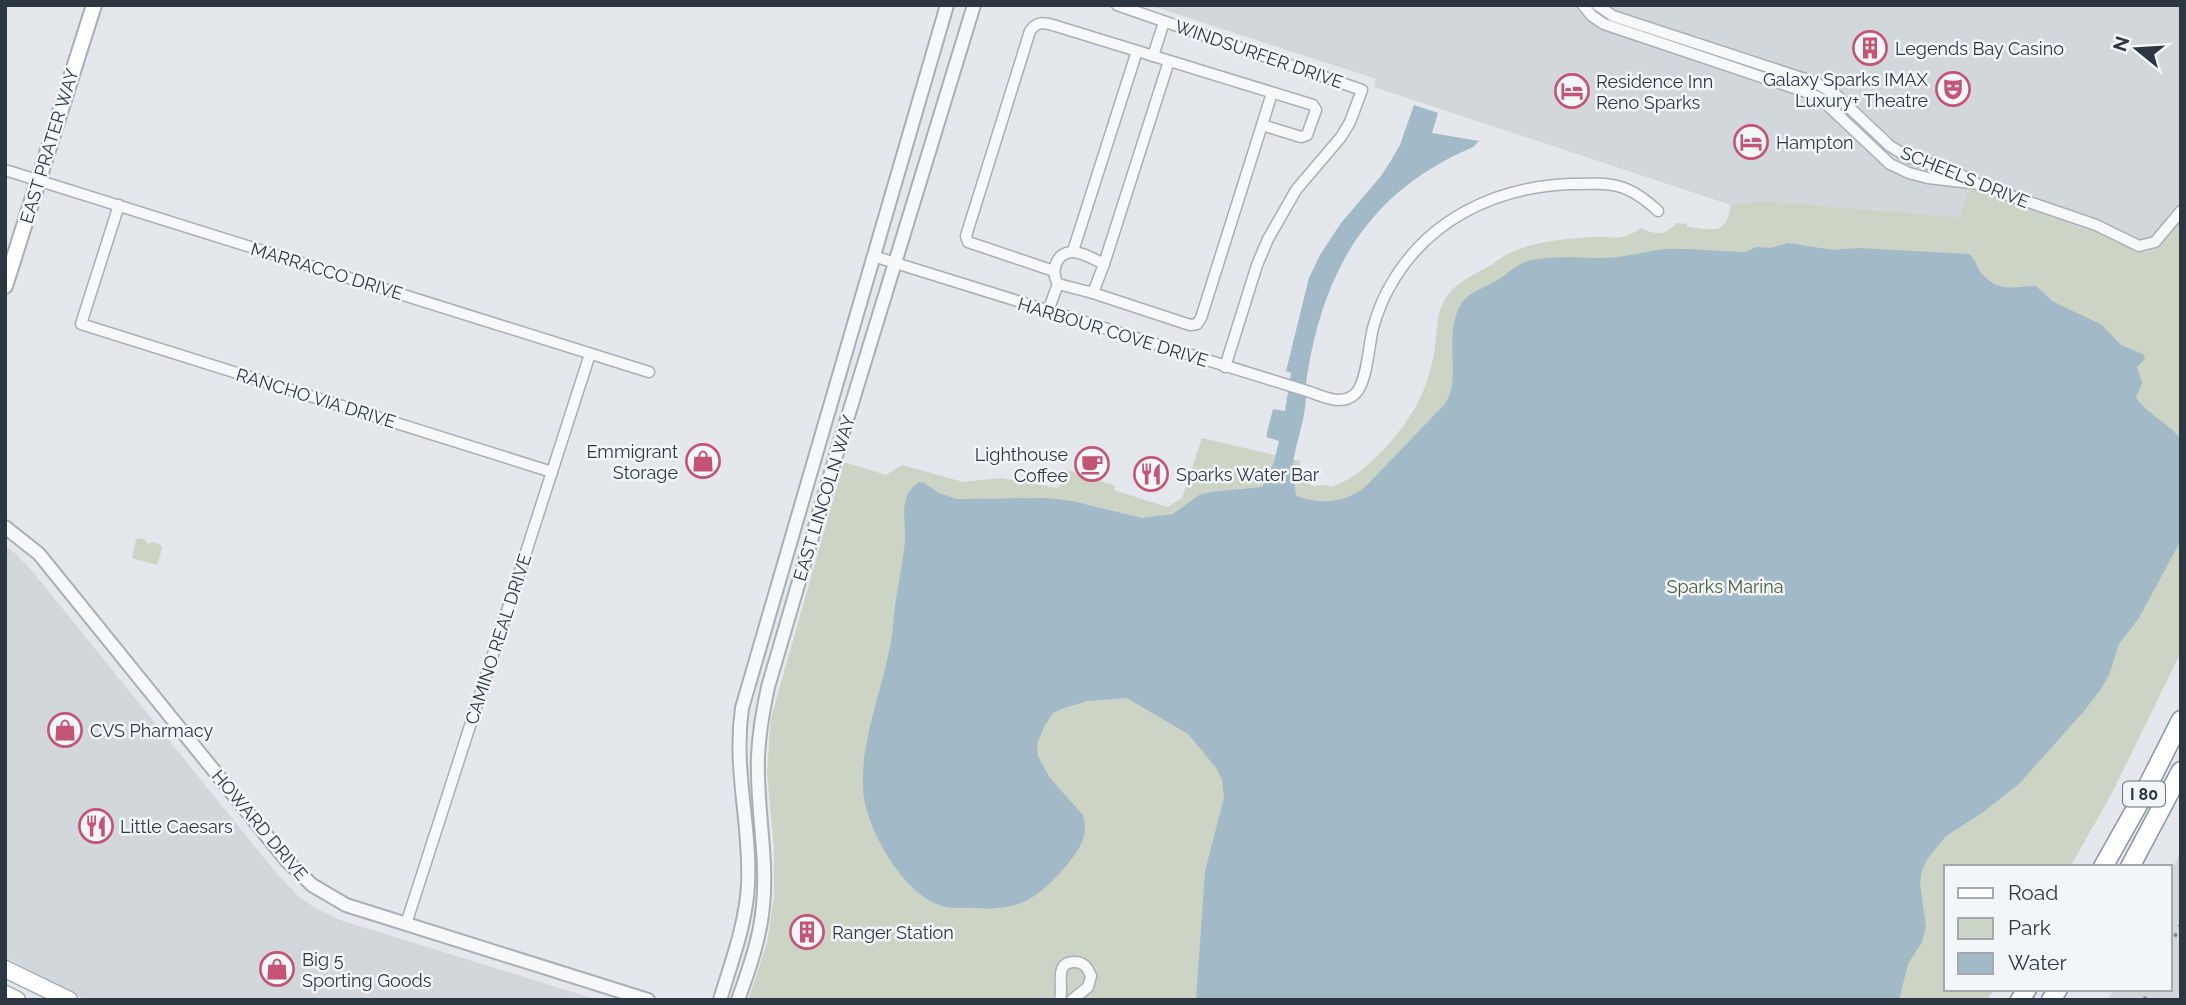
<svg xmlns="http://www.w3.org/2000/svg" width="2186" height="1005" font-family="Raleway,sans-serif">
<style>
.built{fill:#d2d7dc}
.green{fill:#cbd4c5}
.water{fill:#a2b9c8}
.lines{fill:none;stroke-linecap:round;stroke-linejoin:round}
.minor-casing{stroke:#a9afb5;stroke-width:13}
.tertiary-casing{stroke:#a9afb5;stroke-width:16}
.secondary-casing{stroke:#a9afb5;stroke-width:18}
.primary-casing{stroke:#a4adb5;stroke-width:19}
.motorway-casing{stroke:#8c96a0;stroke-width:21}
.minor{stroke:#f6f8f9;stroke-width:10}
.tertiary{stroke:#f6f8f9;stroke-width:12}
.secondary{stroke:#fff;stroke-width:14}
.primary{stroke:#fff;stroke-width:16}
.motorway{stroke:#fff;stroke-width:18}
.rail{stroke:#7e8993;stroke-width:3.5;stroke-dasharray:3.5 7;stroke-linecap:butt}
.labels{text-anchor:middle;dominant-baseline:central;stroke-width:5;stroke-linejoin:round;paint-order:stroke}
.shield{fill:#f3f6f8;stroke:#687079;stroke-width:2}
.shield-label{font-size:16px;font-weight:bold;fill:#2c3742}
.poi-label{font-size:18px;fill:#2c3742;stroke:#f3f6f8;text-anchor:start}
.street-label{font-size:18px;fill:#2c3742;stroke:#f3f6f8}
.park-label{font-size:18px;fill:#455c3b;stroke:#f3f6f8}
</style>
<rect width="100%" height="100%" fill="#e4e7eb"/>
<!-- built -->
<g class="built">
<path d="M1149,5h1032v217l-27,29 -16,2 -169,-64 -10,28 -197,-16 -31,4 -357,-118 2,-8z"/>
<path d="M5,546l10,7 18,19 240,297 24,26 18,13 25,12 258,80h-512l-81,-43z"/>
<path d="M2181,851v149h-73l6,-11h56v-116z"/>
</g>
<!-- green -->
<g class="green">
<path d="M1969,189l124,43 45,21 16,-2 25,-30 2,1v430l-70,143 -41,72h-124v122h48l-7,11h-1239l19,-57 7,-46v-49l-7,-76 4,-54 73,-256 42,13 16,-10 61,17 38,-4 57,10 7,-8 3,-10 47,16 -1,4 53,17 15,-9 20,-60 98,23 1,15 11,10 16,-1 2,2c31,-7 72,-54 87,-83 8,-14 12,-29 16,-45 5,-22 1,-47 16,-66 11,-13 27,-19 40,-27 8,-4 15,-11 23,-14 24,-11 53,-13 78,-15 25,-2 27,7 51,-9 14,7 25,8 35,-5l11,1v3c28,2 38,10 44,-22l31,-4 197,16z"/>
<path d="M139,538l5,1 4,5 5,-2 8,3 1,4 -5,16 -25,-7 4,-18z"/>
</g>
<!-- water -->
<path class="water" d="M1414,105l24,8 -6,20 47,8 -6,6c-103,44 -149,121 -166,229 -2,10 0,21 -2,31 -2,20 -10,38 -12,58 -1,10 2,21 3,31 24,9 49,7 69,-9l79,-82c19,-26 -1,-64 15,-97 6,-14 21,-18 33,-25 13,-6 22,-18 36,-22 25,-6 50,-3 75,-3 21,0 42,-7 63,-9 26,-1 53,3 80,3l10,-5 15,1 17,-5 45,7 26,-2 110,6c7,6 8,14 13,20 19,20 33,12 54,12l16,15 50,24 19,20 22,9 2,5 -8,8 5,16 -6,14c5,12 33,27 45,42v101l-42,78 -20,26 -10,31 -8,14 -17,22 -64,72 -38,30 -36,23 -18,22 -6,12 -2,13 6,44 -4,15 -14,22 -9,36h-703l9,-129 19,-73 -2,-18 -5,-11 -29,-35 -61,-36 -39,3 -24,7 -11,5 -8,12 -8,19 1,12 11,21 33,37c9,20 -4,38 -16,52 -30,34 -47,45 -92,42 -10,-1 -22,1 -32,-2 -37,-11 -72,-71 -78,-108 -8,-52 24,-119 29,-172 2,-29 9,-56 12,-85 1,-14 -3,-28 1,-42 2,-7 6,-12 13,-17l5,1 15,10 18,6 89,-1 26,3 70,17 31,-4 26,-19 11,-3 52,-5 12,-25 5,-21 -13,-4 7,-28 12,2 6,-38 -5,-2 23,-93 11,-23 21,-32 40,-47 9,-14 10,-17z"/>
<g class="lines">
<!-- minor casing -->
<g class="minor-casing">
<g id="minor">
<path d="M1117,5l245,85 -12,32 -9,15 -45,53 -28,49 -11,26 -32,102"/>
<path d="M1583,5l9,11 12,8 205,69 11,5 70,66 19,9 19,5 43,5"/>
<path d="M1597,5l16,11 201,66 20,11 56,53 18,11 51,17 20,11 117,40 43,21 16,-4 26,-31"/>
<path d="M1153,56l11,-34"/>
<path d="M1262,125l10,-32"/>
<path d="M5,170l644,202"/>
<path d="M119,205l-38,119 471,148"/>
<path d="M1073,251l64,-200"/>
<path d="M873,256l437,136c14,5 32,14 45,2 12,-10 14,-51 18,-66 4,-14 9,-28 16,-40 37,-68 106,-101 181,-104 42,-1 57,-2 88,27"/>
<path d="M1104,264l65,-203"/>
<path d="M1054,271l-86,-29 -2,-6 64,-205c8,-11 15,-8 26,-5l257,79 3,5 -9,25 -6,2 -39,-12 -61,193 -4,6 -7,1 -97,-32"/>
<path d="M1048,311l10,-27 35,9 11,-29c-9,-4 -23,-13 -33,-12 -16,2 -20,20 -13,32"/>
<path d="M406,924l184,-570"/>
<path d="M1060,1000c4,-13 -7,-39 15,-38 9,0 13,6 16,14l-3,11 -16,13"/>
</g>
</g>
<!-- tertiary casing -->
<g class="tertiary-casing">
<g id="tertiary">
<path d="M5,527l34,27 248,307 25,24 34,20 302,95"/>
<path d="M720,1000c11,-37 26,-76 28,-115 3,-61 -15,-114 -6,-177l205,-703"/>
<path d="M738,1000c11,-31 22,-61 25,-94 5,-50 -7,-99 -5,-150 1,-23 5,-46 10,-69l69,-235 137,-447"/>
</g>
</g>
<!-- secondary casing -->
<g class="secondary-casing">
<path id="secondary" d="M5,286l89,-281"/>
</g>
<!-- primary casing -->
<g class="primary-casing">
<g id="primary">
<path d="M5,969l64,31"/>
<path d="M5,994l12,6"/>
</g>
</g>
<!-- motorway casing -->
<g class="motorway-casing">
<g id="motorway">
<path d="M2103,867l36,-64 42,-83"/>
<path d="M2130,867l51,-96"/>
<path d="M2020,1000l7,-11"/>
<path d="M2051,1000l7,-11"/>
</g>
</g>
<!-- minor -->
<use href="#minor" class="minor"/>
<!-- tertiary -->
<use href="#tertiary" class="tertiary"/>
<!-- secondary -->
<use href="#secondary" class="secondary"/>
<!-- primary -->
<use href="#primary" class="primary"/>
<!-- motorway -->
<use href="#motorway" class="motorway"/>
<!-- rail -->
<g class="rail">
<path d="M2170,946l11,-22"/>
<path d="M2144,1000l5,-11"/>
</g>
</g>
<!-- icons -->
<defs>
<g id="building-ring" transform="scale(1.75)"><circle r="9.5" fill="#f3f6f8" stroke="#c55373" stroke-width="1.5"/><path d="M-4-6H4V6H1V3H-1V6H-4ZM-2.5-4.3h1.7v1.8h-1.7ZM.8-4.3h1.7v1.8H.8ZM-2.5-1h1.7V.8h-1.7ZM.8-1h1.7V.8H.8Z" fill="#c55373"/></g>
<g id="theatre-ring" transform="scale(1.75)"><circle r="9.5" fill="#f3f6f8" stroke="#c55373" stroke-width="1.5"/><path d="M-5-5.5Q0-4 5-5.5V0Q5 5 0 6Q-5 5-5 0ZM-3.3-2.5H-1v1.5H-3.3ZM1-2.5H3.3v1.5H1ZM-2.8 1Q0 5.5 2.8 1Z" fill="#c55373"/></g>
<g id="hotel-ring" transform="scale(1.75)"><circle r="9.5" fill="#f3f6f8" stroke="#c55373" stroke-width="1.5"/><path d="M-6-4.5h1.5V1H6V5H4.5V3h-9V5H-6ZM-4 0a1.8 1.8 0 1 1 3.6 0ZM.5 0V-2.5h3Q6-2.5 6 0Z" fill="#c55373"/></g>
<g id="shop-ring" transform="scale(1.75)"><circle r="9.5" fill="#f3f6f8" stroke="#c55373" stroke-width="1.5"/><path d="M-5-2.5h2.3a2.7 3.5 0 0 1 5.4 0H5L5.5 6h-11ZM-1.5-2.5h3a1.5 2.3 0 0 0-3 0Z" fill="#c55373"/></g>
<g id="cafe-ring" transform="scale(1.75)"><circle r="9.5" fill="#f3f6f8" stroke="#c55373" stroke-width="1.5"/><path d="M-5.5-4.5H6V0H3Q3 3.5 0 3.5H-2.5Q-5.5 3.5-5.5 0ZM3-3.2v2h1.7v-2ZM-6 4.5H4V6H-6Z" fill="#c55373"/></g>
<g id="restaurant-ring" transform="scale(1.75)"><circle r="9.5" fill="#f3f6f8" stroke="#c55373" stroke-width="1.5"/><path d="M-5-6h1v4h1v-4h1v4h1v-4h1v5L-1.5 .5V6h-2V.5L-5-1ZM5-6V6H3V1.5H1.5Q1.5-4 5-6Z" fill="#c55373"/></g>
</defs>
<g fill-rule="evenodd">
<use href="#building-ring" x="1870" y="48"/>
<use href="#theatre-ring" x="1953" y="89"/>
<use href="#hotel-ring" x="1572" y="91"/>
<use href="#hotel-ring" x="1751" y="142"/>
<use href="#shop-ring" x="703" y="461"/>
<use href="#cafe-ring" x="1092" y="464"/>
<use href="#restaurant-ring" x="1151" y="474"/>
<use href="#shop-ring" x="65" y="730"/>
<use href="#restaurant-ring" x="96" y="826"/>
<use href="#building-ring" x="807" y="932"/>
<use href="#shop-ring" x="277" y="969"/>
</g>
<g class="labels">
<!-- shield labels -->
<rect class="shield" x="2123" y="781.5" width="42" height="25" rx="5"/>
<g class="shield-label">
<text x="2144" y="794">I 80</text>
</g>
<!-- poi labels -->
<g class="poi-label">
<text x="1895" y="48">Legends Bay Casino</text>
<text x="1928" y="79" text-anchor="end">Galaxy Sparks IMAX<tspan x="1928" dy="21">Luxury+ Theatre</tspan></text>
<text x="1596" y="81">Residence Inn<tspan x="1596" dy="21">Reno Sparks</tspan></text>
<text x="1776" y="142">Hampton</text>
<text x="678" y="451" text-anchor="end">Emmigrant<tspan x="678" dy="21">Storage</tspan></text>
<text x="1068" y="454" text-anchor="end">Lighthouse<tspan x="1068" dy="21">Coffee</tspan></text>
<text x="1176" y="474">Sparks Water Bar</text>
<text x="90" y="730">CVS Pharmacy</text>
<text x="120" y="826">Little Caesars</text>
<text x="832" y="932">Ranger Station</text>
<text x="302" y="959">Big 5<tspan x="302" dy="21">Sporting Goods</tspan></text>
</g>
<!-- street labels -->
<g class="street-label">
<text transform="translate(1259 54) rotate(19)">WINDSURFER DRIVE</text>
<text transform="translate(49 146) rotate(-73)">EAST PRATER WAY</text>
<text transform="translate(1965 177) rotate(22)">SCHEELS DRIVE</text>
<text transform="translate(327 271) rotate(17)">MARRACCO DRIVE</text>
<text transform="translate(1113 332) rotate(17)">HARBOUR COVE DRIVE</text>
<text transform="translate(316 398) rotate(17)">RANCHO VIA DRIVE</text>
<text transform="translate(824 498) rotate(-73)">EAST LINCOLN WAY</text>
<text transform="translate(498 639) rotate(-72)">CAMINO REAL DRIVE</text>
<text transform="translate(260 825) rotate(50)">HOWARD DRIVE</text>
</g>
<!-- park labels -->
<g class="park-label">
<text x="1725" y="586">Sparks Marina</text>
</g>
</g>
<!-- border -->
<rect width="2186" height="1005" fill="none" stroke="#2c3742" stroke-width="14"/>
<!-- legend -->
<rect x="1944" y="865" width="228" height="126" fill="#f3f6f8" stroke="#a3aaaf" stroke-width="2"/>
<rect x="1958" y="888" width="35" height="10" fill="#ffffff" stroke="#a3aaaf" stroke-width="2"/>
<text x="2008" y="900" font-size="21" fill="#2c3742">Road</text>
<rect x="1958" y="918" width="35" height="21" fill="#cbd4c5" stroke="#a3aaaf" stroke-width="2"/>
<text x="2008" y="935" font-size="21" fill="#2c3742">Park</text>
<rect x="1958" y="953" width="35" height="21" fill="#a2b9c8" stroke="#a3aaaf" stroke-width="2"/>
<text x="2008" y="970" font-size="21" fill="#2c3742">Water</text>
<!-- north arrow -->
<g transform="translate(2137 49) rotate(288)" stroke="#f3f6f8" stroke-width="5" paint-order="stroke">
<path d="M0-5L12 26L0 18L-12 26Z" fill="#2c3742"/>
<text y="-10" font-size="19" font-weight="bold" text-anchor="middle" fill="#2c3742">N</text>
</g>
</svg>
